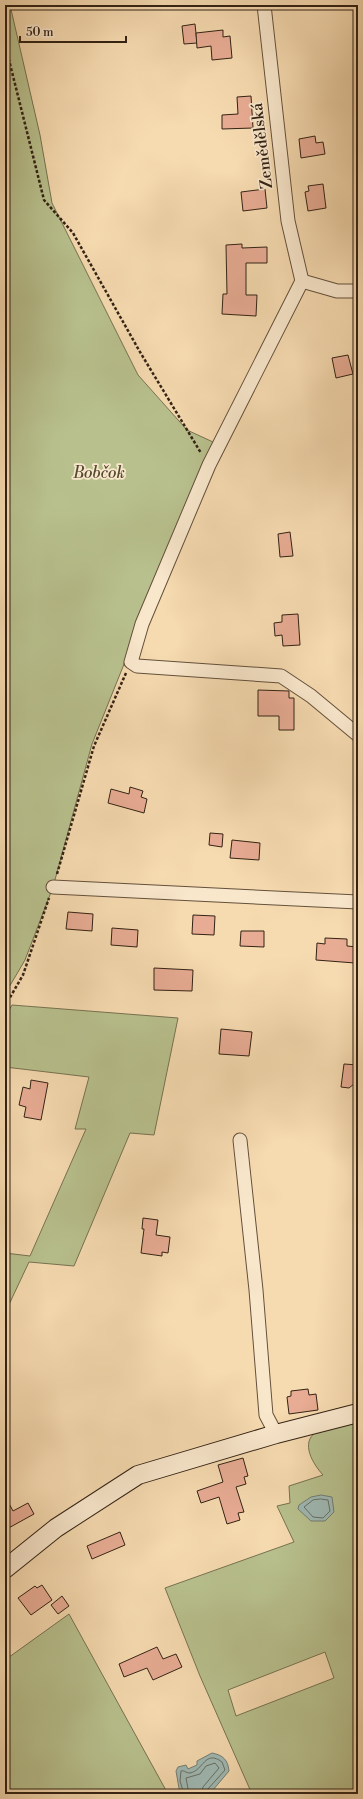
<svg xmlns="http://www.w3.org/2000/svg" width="363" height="1799" font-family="'Libre Bodoni',serif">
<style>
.green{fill:#b8c18e;stroke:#767251;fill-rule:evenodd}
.water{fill:#9fb9b4;stroke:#747d74}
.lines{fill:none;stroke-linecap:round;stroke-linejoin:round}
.shore{stroke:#696e64;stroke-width:1}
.building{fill:#e8ac94;stroke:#332214}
.street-casing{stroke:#64503b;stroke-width:15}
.secondary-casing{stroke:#332214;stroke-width:20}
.path{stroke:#332214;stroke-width:2.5;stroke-dasharray:3 2;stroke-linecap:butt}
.street{stroke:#f9e7cc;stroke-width:13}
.secondary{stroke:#f9e7cc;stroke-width:18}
.labels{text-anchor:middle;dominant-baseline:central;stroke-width:3.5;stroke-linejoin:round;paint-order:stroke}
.street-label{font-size:16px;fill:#332214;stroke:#f9e7cc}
.park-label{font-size:16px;font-style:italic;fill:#544a32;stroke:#f9e7cc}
</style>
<rect width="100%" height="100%" fill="#f6dab0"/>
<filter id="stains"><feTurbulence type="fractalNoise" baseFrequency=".005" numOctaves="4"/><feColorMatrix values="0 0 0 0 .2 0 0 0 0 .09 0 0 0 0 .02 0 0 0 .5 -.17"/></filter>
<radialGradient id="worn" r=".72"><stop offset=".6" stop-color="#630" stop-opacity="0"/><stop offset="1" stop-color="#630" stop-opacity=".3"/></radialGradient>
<!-- green -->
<g class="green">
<path d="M5,5h5l30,130 12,68 86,172 49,55 26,12 -121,302 -39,143 -28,73 -20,34z"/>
<path d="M12,1005l166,13 -24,117 -24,-2 -56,133 -45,-4 -24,51v-60l25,3 56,-127h-11l14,-52 -84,-10v-50z"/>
<path d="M358,1422v372h-106l-52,-118 -35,-88 129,-46 -17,-36 13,-3 -1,-17 34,-11c-10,-11 -23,-32 -7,-43zM325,1652l9,26 -98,38 -8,-26z"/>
<path d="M69,1614l99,180h-163v-134z"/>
</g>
<!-- water -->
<g class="water">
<path d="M321,1495l11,2 2,15 -9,9h-14l-13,-12 1,-4 12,-8z"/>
<path d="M212,1753c11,2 16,7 17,18l-16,19 -6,4h-27l-4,-23 2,-4 8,-2 2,4 9,-4v-4z"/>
</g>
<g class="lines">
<!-- shore -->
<g class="shore">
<path d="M321,1499l7,1 2,11 -7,7 -10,-1 -9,-10 9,-7z"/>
<path d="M184,1794l-4,-13 1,-10c4,-1 4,2 9,2 13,-2 15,-24 32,-11l3,8 -18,20 -1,4"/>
<path d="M189,1794l-3,-16 14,-4 6,-8 9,-3 4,5 -16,19 -2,7"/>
</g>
</g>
<!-- building -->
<g class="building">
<path d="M195,24l2,19 -13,1 -2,-18z"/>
<path d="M223,30v7l7,-1 2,22 -20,2 -1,-14 -14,2 -1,-15z"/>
<path d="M251,96l2,32 -31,1v-14l16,-1 -1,-17z"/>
<path d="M315,136l1,7 7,-1 2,12 -24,4 -2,-19z"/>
<path d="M323,184l3,24 -18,3 -3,-19 4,-1 -1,-5z"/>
<path d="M265,189l2,19 -24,3 -2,-19z"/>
<path d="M242,244v4l25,-1v16h-21v32h11l-1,21 -34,-2 1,-20h4l-1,-49z"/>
<path d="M348,355l5,19 -17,4 -4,-20z"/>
<path d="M290,532l3,24 -13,1 -2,-23z"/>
<path d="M298,614l2,31 -17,1 -1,-11 -7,1 -1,-13 8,-1v-7z"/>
<path d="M258,690l31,1v7h5v32h-15v-14h-21z"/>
<path d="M130,787l13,4 -2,6 6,2 -3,14 -36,-10 3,-14 18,5z"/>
<path d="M210,833l13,1 -1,13 -13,-2z"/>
<path d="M232,840l28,3 -1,17 -29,-2z"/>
<path d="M68,912l25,2 -1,17 -26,-2z"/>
<path d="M193,915l22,1 -1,19 -22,-1z"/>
<path d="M112,928l26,2 -1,17 -26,-2z"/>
<path d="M241,931h23v16l-24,-1z"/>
<path d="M325,938l22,1v7l10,1 -2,16 -39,-3 1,-17 8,1z"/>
<path d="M154,968l39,2 -1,21 -38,-1z"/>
<path d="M221,1029l31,3 -3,24 -30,-2z"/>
<path d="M344,1064l14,1v19h-4l-5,4 -8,-1z"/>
<path d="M31,1080l17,3 -7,37 -17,-3 2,-10 -7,-2 4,-18 7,2z"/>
<path d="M143,1218l15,2 -2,15 14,2 -2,16 -6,-1v4l-21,-3 3,-24h-2z"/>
<path d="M308,1389l1,6 7,-1 2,16 -29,4 -2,-17 4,-1v-5z"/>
<path d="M243,1458l5,18 -4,1 2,7 -10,3 8,25 -6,1 2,7 -13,4 -8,-27 -18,6 -4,-12 26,-9 -5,-17z"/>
<path d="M5,1496l8,15 15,-8 6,11 -29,16z"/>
<path d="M120,1532l5,13 -33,14 -5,-13z"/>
<path d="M42,1585l10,15 -21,15 -13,-17 17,-12 2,2z"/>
<path d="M62,1596l7,10 -11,8 -7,-9z"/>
<path d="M157,1647l6,12 13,-5 6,13 -29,13 -6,-12 -23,9 -5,-13z"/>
</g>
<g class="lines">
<!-- street casing -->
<g class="street-casing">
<g id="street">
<path d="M264,5l24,216 14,60"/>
<path d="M302,281l-93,184 -67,159 -11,38 6,4 144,10 30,20 47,39"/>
<path d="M302,281l35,10h21"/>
<path d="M53,887l305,15"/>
<path d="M240,1140l16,150 10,125 10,19"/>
</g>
</g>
<!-- secondary casing -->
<g class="secondary-casing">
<path id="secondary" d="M5,1569l51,-41 82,-53 138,-41 82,-21"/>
</g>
<!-- path -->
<g class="path">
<path d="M5,44l39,156 29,33 67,119 61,101"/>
<path d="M57,874l37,-128 32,-73"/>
<path d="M5,1006l18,-31 26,-77"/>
</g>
<!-- street -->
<use href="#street" class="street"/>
<!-- secondary -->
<use href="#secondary" class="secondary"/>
</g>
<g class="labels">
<!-- street labels -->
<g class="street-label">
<text transform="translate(262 146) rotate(-97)">Zemědělská</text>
</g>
<!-- park labels -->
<g class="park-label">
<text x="99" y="473">Bobčok</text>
</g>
</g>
<!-- margin -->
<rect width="363" height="1799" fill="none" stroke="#f6dab0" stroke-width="20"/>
<rect x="6" y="6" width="351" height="1787" fill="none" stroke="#332214" stroke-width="2"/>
<rect x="10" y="10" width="343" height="1779" fill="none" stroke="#332214"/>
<!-- scale -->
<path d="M20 36v6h106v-6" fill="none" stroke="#332214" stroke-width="2"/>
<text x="26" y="36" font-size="12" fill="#332214" stroke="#f9e7cc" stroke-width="3" paint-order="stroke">50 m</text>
<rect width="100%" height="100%" filter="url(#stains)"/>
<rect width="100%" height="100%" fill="url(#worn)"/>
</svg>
